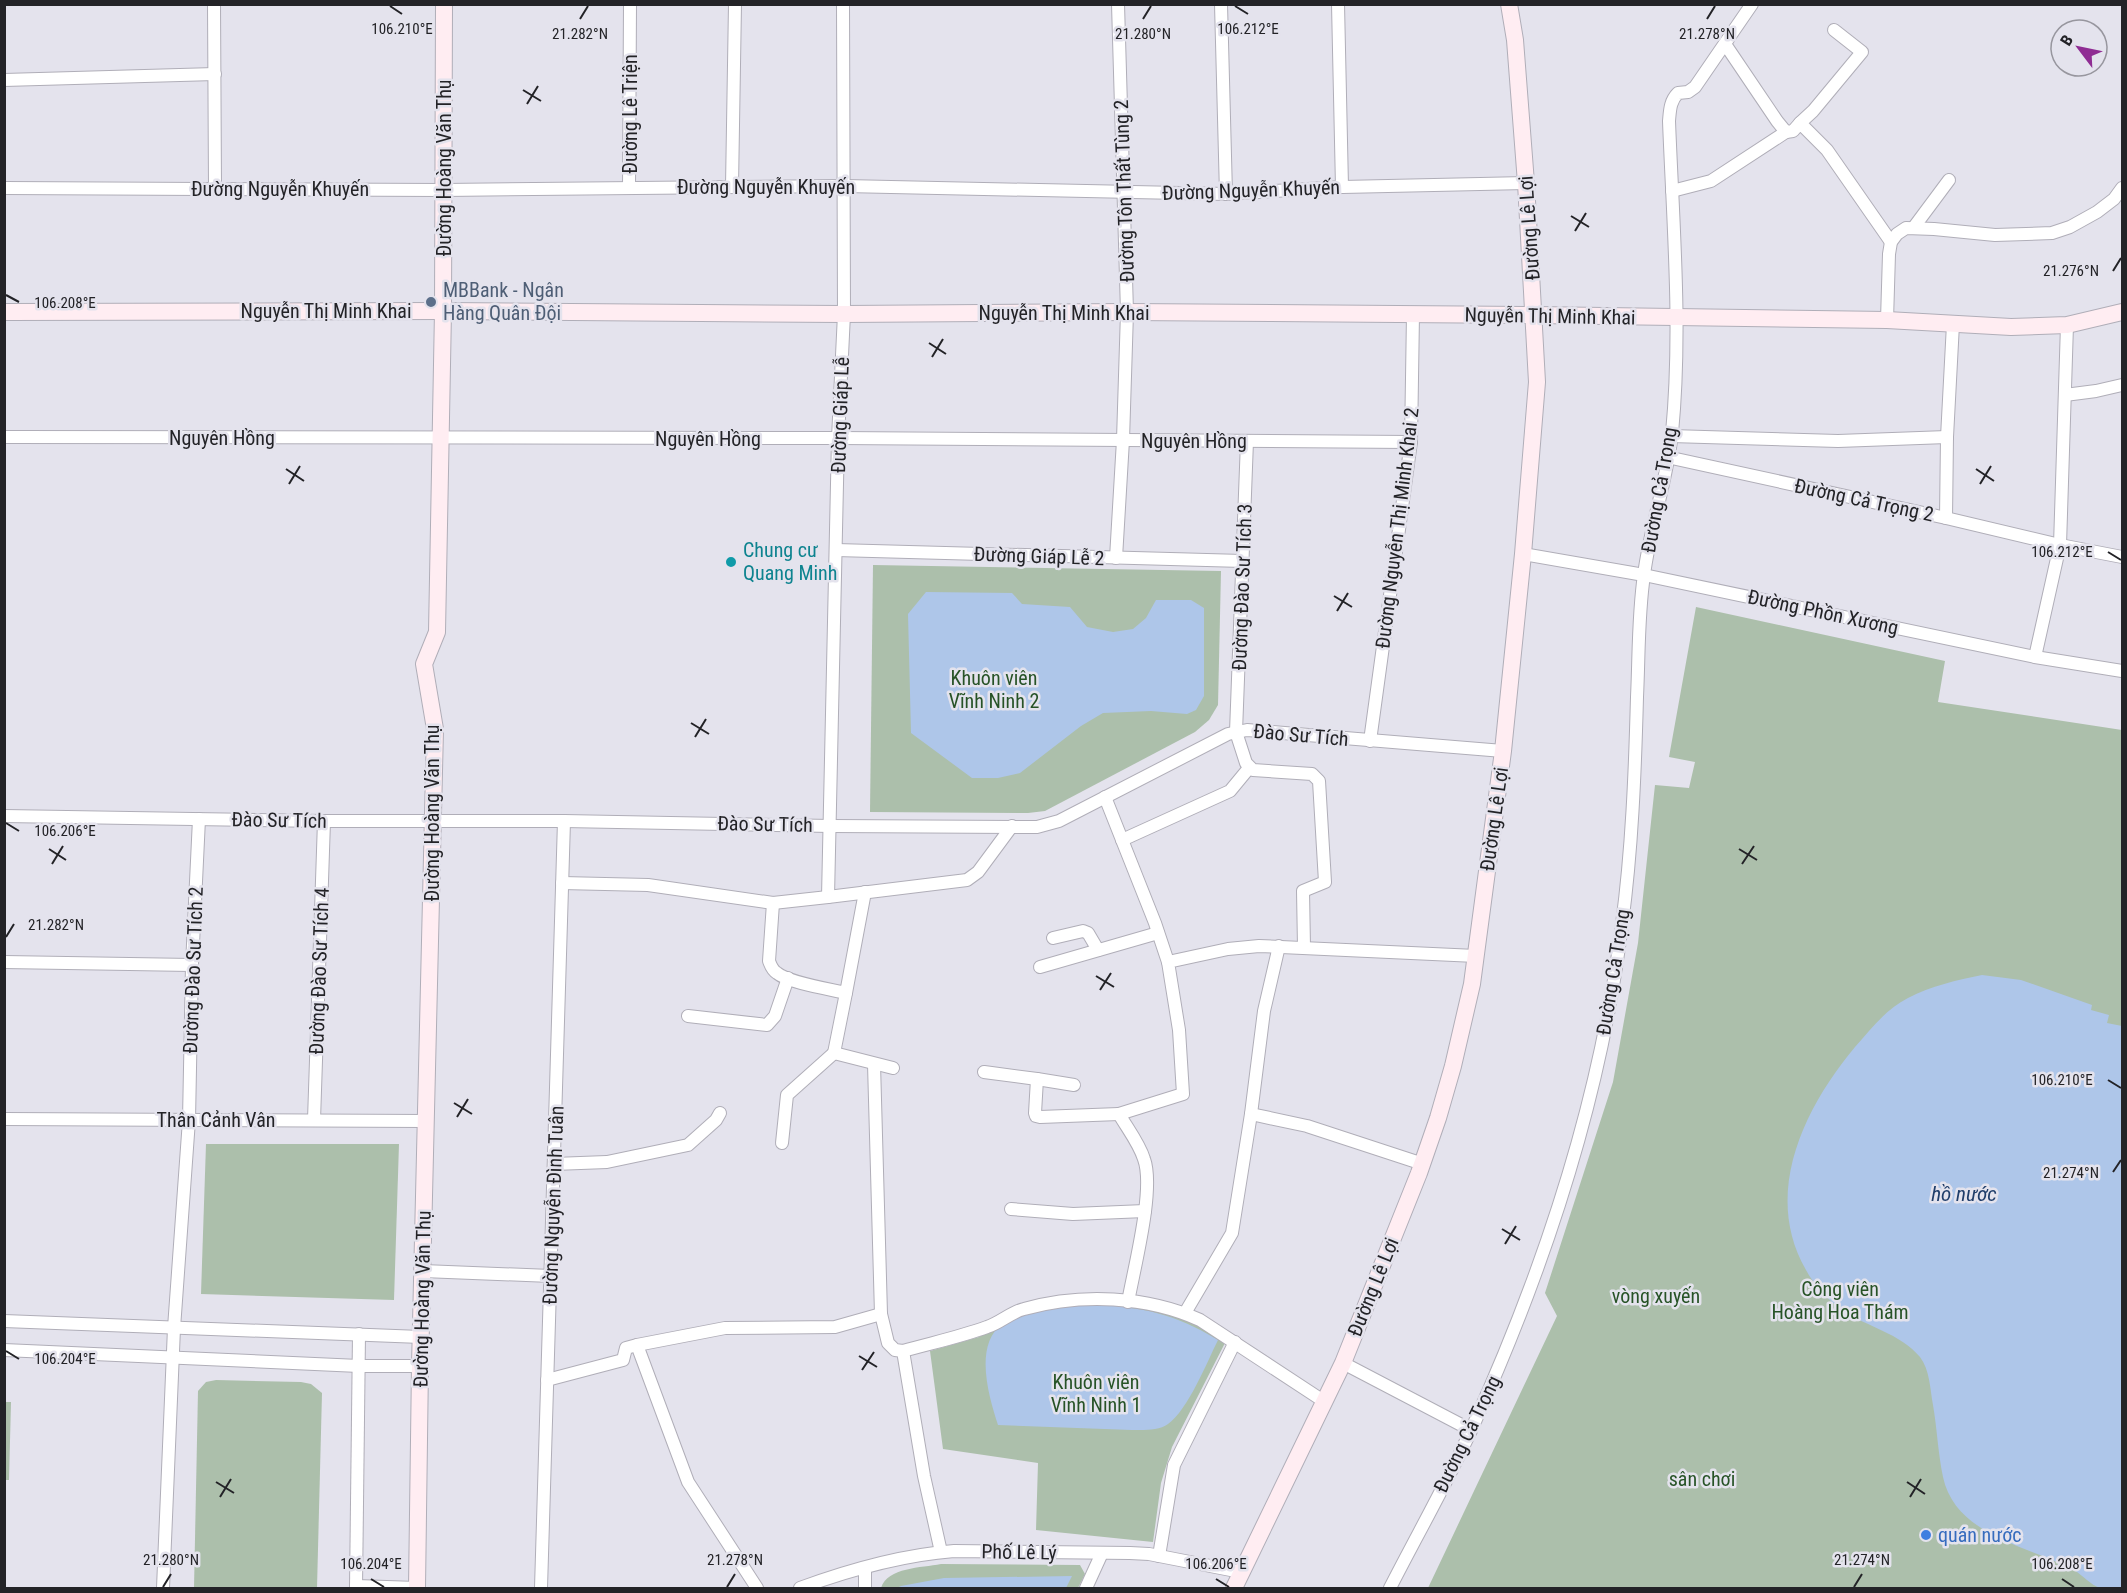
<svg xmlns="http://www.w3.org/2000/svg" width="2127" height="1593" font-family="'Roboto Condensed',sans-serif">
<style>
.green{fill:#acbfab}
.water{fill:#aec6e9}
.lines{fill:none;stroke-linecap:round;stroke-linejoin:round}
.street-casing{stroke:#b0aeb8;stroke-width:14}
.secondary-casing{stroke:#b0aeb8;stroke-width:18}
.street{stroke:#fff;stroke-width:12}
.secondary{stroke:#ffedf2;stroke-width:16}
.ticks{fill:none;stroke:#232327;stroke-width:2}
.service-dot{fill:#5c6f8a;stroke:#e4e3ed;stroke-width:2}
.culture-dot{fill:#0f9aa8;stroke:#e4e3ed;stroke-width:2}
.shop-dot{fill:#3f7fe0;stroke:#e4e3ed;stroke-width:2}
.labels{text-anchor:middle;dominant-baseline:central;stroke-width:5;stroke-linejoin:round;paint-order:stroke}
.street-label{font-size:20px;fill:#232327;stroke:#e4e3ed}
.service-label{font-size:20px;fill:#4e5e75;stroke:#e4e3ed;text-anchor:start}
.culture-label{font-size:20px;fill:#0d838f;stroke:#e4e3ed;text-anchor:start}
.park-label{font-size:20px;fill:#275327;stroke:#e4e3ed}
.shop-label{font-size:20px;fill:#366cbe;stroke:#e4e3ed;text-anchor:start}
.water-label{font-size:21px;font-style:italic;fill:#1f3d6a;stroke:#e4e3ed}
.ticks-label{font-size:15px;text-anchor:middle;fill:#232327;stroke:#e4e3ed;stroke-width:5;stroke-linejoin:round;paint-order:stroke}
</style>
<rect width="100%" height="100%" fill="#e4e3ed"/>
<!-- green -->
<g class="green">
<path d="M873,565l348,6 -3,134 -9,15 -14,12 -150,79 -17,2 -158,-1z"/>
<path d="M1696,607l249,54 -7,41 184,28v858h-694l129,-272 -12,-23 68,-211 25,-139 17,-158 34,3 6,-26 -26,-5z"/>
<path d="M206,1144h193l-5,156 -193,-6z"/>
<path d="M1104,1301l73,13 49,27 -54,106 -11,36 -8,59 -117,-12 2,-67 -95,-14 -13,-98 49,-14 34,-21z"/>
<path d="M216,1380l85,2 10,2 11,9 -5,195h-123l4,-197 8,-9z"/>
<path d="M5,1402h6l-2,78h-4z"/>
<path d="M941,1564l139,1 5,9 -7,14h-197c7,-21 40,-20 60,-24z"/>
</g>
<!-- water -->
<g class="water">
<path d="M926,592l86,1 10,11 48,3 17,20 26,5 20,-3 13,-11 10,-18h35l13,8v88l-8,14 -9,4 -36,-3 -48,2 -22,13 -61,47 -22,5h-26l-61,-45 -3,-119z"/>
<path d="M1982,975l39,5 71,25 -1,5 18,5 -2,8 15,3v562c-6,1 -16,2 -22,0 -9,-3 -18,-13 -26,-18 -9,-5 -20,-9 -29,-13 -40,-16 -92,-32 -102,-80 -5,-24 -6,-49 -10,-72 -3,-16 -3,-35 -13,-48 -20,-24 -53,-30 -78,-47 -13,-9 -28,-25 -36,-40 -44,-76 -2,-162 49,-223 16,-18 31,-38 53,-49 23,-12 49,-18 74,-23z"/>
<path d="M1093,1304c52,4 80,9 125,36 -11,22 -30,70 -50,84 -9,7 -25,6 -36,6l-134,-5c-9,-28 -25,-80 5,-102 6,-4 17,-9 25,-11 20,-7 45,-6 65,-8z"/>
<path d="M1072,1576l-6,12h-169l4,-2 43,-8z"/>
</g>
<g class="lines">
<!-- street casing -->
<g class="street-casing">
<g id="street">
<path d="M214,4l1,184"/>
<path d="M843,4l1,310 -6,124 -10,459 139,-17 11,-8 34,-46"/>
<path d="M1221,4l5,190"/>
<path d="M1338,4l4,183"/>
<path d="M1725,44l52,77 9,11 7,-1 7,-8 27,27 64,92"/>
<path d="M4,80l211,-6"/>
<path d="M1800,123l13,-12 49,-59 -28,-22"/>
<path d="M732,186l3,-182"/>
<path d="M4,188l440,2 401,-4 381,8 116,-7 184,-4"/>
<path d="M629,188l1,-184"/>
<path d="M1672,191l39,-10 75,-49"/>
<path d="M1914,227l35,-47"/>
<path d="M1887,320l2,-66 2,-12 6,-8 9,-6 28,1 61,6 57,-2 18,-6 27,-15 17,-13 8,-11"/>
<path d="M2065,395l31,-4 26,-6"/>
<path d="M1671,436l167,5 109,-4"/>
<path d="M4,437l834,1 573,4"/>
<path d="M1247,441l-11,291 10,31 7,7 59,4 7,7 6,101 -22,9 1,56"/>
<path d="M1667,457l279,61 114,27 62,12"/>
<path d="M1946,518l1,-81 6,-113"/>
<path d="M836,550l407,11"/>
<path d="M1523,554l121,21 391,82 87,14"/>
<path d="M1116,558l7,-118 4,-128 -9,-308"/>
<path d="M2035,657l25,-112 7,-220"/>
<path d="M1370,741l41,-299 2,-128"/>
<path d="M1105,797l50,126 13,39"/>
<path d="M4,816l320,5h240l267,5 206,1 22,-6 169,-87 19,-4 256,21"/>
<path d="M1122,840l108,-49 19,-23"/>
<path d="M562,883l86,2 125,18 55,-6"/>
<path d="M773,903l-4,58c2,5 3,9 8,12 12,10 52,16 69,20l19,-101"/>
<path d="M1053,938l30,-7 5,2 10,17"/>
<path d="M4,962l188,3"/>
<path d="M1040,967l118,-34"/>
<path d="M846,993l-12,60 59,15"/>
<path d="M688,1016l79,9 8,-9 13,-38"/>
<path d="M874,1064l7,250 7,29 7,7 8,1 21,125 17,76"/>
<path d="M984,1072l53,7 -2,34 1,3 4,1 79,-3"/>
<path d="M1037,1079l37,6"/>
<path d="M1251,1114l56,12 116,38"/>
<path d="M4,1119l423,2"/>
<path d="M314,1120l10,-299"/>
<path d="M782,1143l5,-48 47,-42"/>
<path d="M554,1164l53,-2 81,-17 28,-25 4,-7"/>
<path d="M1011,1209l62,5 72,-3"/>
<path d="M423,1271l128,5"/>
<path d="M1128,1302c6,-34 27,-113 16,-143 -5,-16 -17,-31 -25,-45l64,-20 -4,-64 -11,-68 60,-13 31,-3 217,10"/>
<path d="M1185,1313l47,-80 19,-119 13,-103 15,-65"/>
<path d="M4,1321l417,16"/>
<path d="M4,1350l355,16h61"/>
<path d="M903,1351c28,-8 57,-14 84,-24 13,-4 24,-15 37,-18 57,-16 123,-13 176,11l125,82"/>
<path d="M1343,1363l128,67"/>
<path d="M547,1380l76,-20 3,-12 11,-3"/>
<path d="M1159,1556l15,-91 61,-123"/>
<path d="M356,1586l61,2"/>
<path d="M163,1588l11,-260 15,-208 3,-155 7,-146"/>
<path d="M356,1588l3,-254"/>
<path d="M541,1588l23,-767"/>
<path d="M757,1588l-69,-106 -51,-137 88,-17 110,-1 46,-13"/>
<path d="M800,1588c49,-18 102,-33 154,-37l176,2 19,1 92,18"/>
<path d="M865,1588v-20"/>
<path d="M1086,1588l16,-35"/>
<path d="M1390,1588c27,-53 58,-107 83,-162 72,-159 128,-328 149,-502 10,-75 13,-151 15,-227 2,-41 1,-82 7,-122 6,-48 23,-94 28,-142 10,-104 1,-208 -3,-312 1,-11 1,-20 9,-28l10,-1 7,-5 57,-83"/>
</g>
</g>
<!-- secondary casing -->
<g class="secondary-casing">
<g id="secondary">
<path d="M4,312l439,-1 401,3 283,-2 407,3 353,5 124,7 56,-2 55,-13"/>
<path d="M417,1588l3,-222 15,-637 -11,-65 13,-32 6,-321 1,-307"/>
<path d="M1234,1588l109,-225 76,-190 19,-55 15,-52 19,-82 31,-233 20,-197 14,-172 -11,-199 -11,-143 -6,-36"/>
</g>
</g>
<!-- street -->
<use href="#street" class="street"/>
<!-- secondary -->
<use href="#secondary" class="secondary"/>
</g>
<!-- ticks -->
<path class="ticks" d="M390,6l12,8M1235,6l13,8M580,19l8,-13M1143,19l8,-13M1707,19l8,-13M523,90l18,11M527,104l11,-18M1571,216l18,11M1575,231l11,-18M2113,271l8,-13M6,295l13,7M929,343l17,11M932,357l11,-18M286,469l18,12M1976,469l18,12M289,484l11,-18M1980,484l11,-18M2108,552l13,8M1334,596l18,11M1337,611l11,-18M691,723l18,11M695,737l11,-18M6,823l13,8M49,849l17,11M1739,849l18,11M52,864l11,-18M1742,864l12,-18M6,937l8,-13M1096,976l18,11M1100,990l11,-17M2108,1080l13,8M454,1103l18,11M457,1117l11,-18M2113,1172l8,-12M1502,1229l18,11M1505,1244l11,-18M6,1351l13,8M859,1356l18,11M862,1370l12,-18M216,1482l18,11M1907,1482l18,12M220,1497l11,-18M1910,1497l11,-18M371,1579l13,8M1216,1579l13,8M2062,1579l12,8M163,1587l8,-13M727,1587l8,-13M1854,1587l8,-13"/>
<!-- markers -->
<circle class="service-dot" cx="431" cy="302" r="6"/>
<circle class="culture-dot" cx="731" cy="562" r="6"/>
<circle class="shop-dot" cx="1926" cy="1535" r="6"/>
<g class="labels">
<!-- street labels -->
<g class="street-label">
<text transform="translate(630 114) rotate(-90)">Đường Lê Triện</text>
<text transform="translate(444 168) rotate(-90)">Đường Hoàng Văn Thụ</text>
<text x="766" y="187">Đường Nguyễn Khuyến</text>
<text x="280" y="189">Đường Nguyễn Khuyến</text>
<text transform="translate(1251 190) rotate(-2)">Đường Nguyễn Khuyến</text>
<text transform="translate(1124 191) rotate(-92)">Đường Tôn Thất Tùng 2</text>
<text transform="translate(1529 228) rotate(-94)">Đường Lê Lợi</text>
<text x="326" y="311">Nguyễn Thị Minh Khai</text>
<text x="1064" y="313">Nguyễn Thị Minh Khai</text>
<text transform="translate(1550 316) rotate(1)">Nguyễn Thị Minh Khai</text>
<text transform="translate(840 415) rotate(-88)">Đường Giáp Lễ</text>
<text x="222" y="438">Nguyên Hồng</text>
<text x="708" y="439">Nguyên Hồng</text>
<text x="1194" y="441">Nguyên Hồng</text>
<text transform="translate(1659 490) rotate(-80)">Đường Cả Trọng</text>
<text transform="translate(1864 500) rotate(12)">Đường Cả Trọng 2</text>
<text transform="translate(1397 528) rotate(-83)">Đường Nguyễn Thị Minh Khai 2</text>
<text transform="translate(1039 556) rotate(2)">Đường Giáp Lễ 2</text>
<text transform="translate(1242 587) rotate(-88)">Đường Đào Sư Tích 3</text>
<text transform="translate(1823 612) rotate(12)">Đường Phồn Xương</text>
<text transform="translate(1301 735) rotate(5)">Đào Sư Tích</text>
<text transform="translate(432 813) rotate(-90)">Đường Hoàng Văn Thụ</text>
<text transform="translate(1494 819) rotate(-82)">Đường Lê Lợi</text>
<text transform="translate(279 820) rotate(1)">Đào Sư Tích</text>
<text transform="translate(765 824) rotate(1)">Đào Sư Tích</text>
<text transform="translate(193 970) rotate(-88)">Đường Đào Sư Tích 2</text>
<text transform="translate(319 971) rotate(-88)">Đường Đào Sư Tích 4</text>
<text transform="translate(1613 972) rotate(-81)">Đường Cả Trọng</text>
<text x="216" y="1120">Thân Cảnh Vân</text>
<text transform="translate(553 1205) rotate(-88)">Đường Nguyễn Đình Tuân</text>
<text transform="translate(1373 1287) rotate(-68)">Đường Lê Lợi</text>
<text transform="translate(422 1299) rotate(-89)">Đường Hoàng Văn Thụ</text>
<text transform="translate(1467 1434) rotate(-64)">Đường Cả Trọng</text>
<text transform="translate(1019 1552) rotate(1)">Phố Lê Lý</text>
</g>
<!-- service labels -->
<g class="service-label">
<text x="443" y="290">MBBank - Ngân<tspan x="443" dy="23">Hàng Quân Đội</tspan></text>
</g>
<!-- culture labels -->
<g class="culture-label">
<text x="743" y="550">Chung cư<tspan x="743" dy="23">Quang Minh</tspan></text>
</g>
<!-- park labels -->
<g class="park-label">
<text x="994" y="678">Khuôn viên<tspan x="994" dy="23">Vĩnh Ninh 2</tspan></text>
<text x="1840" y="1289">Công viên<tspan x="1840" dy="23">Hoàng Hoa Thám</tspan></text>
<text x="1656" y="1296">vòng xuyến</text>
<text x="1096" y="1382">Khuôn viên<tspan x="1096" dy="23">Vĩnh Ninh 1</tspan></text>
<text x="1702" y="1479">sân chơi</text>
</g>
<!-- shop labels -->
<g class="shop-label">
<text x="1938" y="1535">quán nước</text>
</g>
<!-- water labels -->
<g class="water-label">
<text x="1964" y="1194">hồ nước</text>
</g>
</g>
<g class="ticks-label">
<text x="1248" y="34">106.212°E</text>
<text x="402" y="34">106.210°E</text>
<text x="580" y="39">21.282°N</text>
<text x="1143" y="39">21.280°N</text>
<text x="1707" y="39">21.278°N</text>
<text x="2071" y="276">21.276°N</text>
<text x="65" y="308">106.208°E</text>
<text x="2062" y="557">106.212°E</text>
<text x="65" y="836">106.206°E</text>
<text x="56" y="930">21.282°N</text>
<text x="2062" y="1085">106.210°E</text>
<text x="2071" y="1178">21.274°N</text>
<text x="65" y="1364">106.204°E</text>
<text x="171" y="1565">21.280°N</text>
<text x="735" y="1565">21.278°N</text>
<text x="1862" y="1565">21.274°N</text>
<text x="371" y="1569">106.204°E</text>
<text x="1216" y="1569">106.206°E</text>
<text x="2062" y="1569">106.208°E</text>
</g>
<!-- border -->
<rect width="2127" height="1593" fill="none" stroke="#232327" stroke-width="12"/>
<!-- north arrow -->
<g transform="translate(2079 48) rotate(302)"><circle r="28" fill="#e4e3ed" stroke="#97969e" stroke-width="1.5"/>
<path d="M0-4.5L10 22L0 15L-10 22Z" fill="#8f2c93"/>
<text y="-9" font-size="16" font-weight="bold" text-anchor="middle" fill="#232327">B</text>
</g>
</svg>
